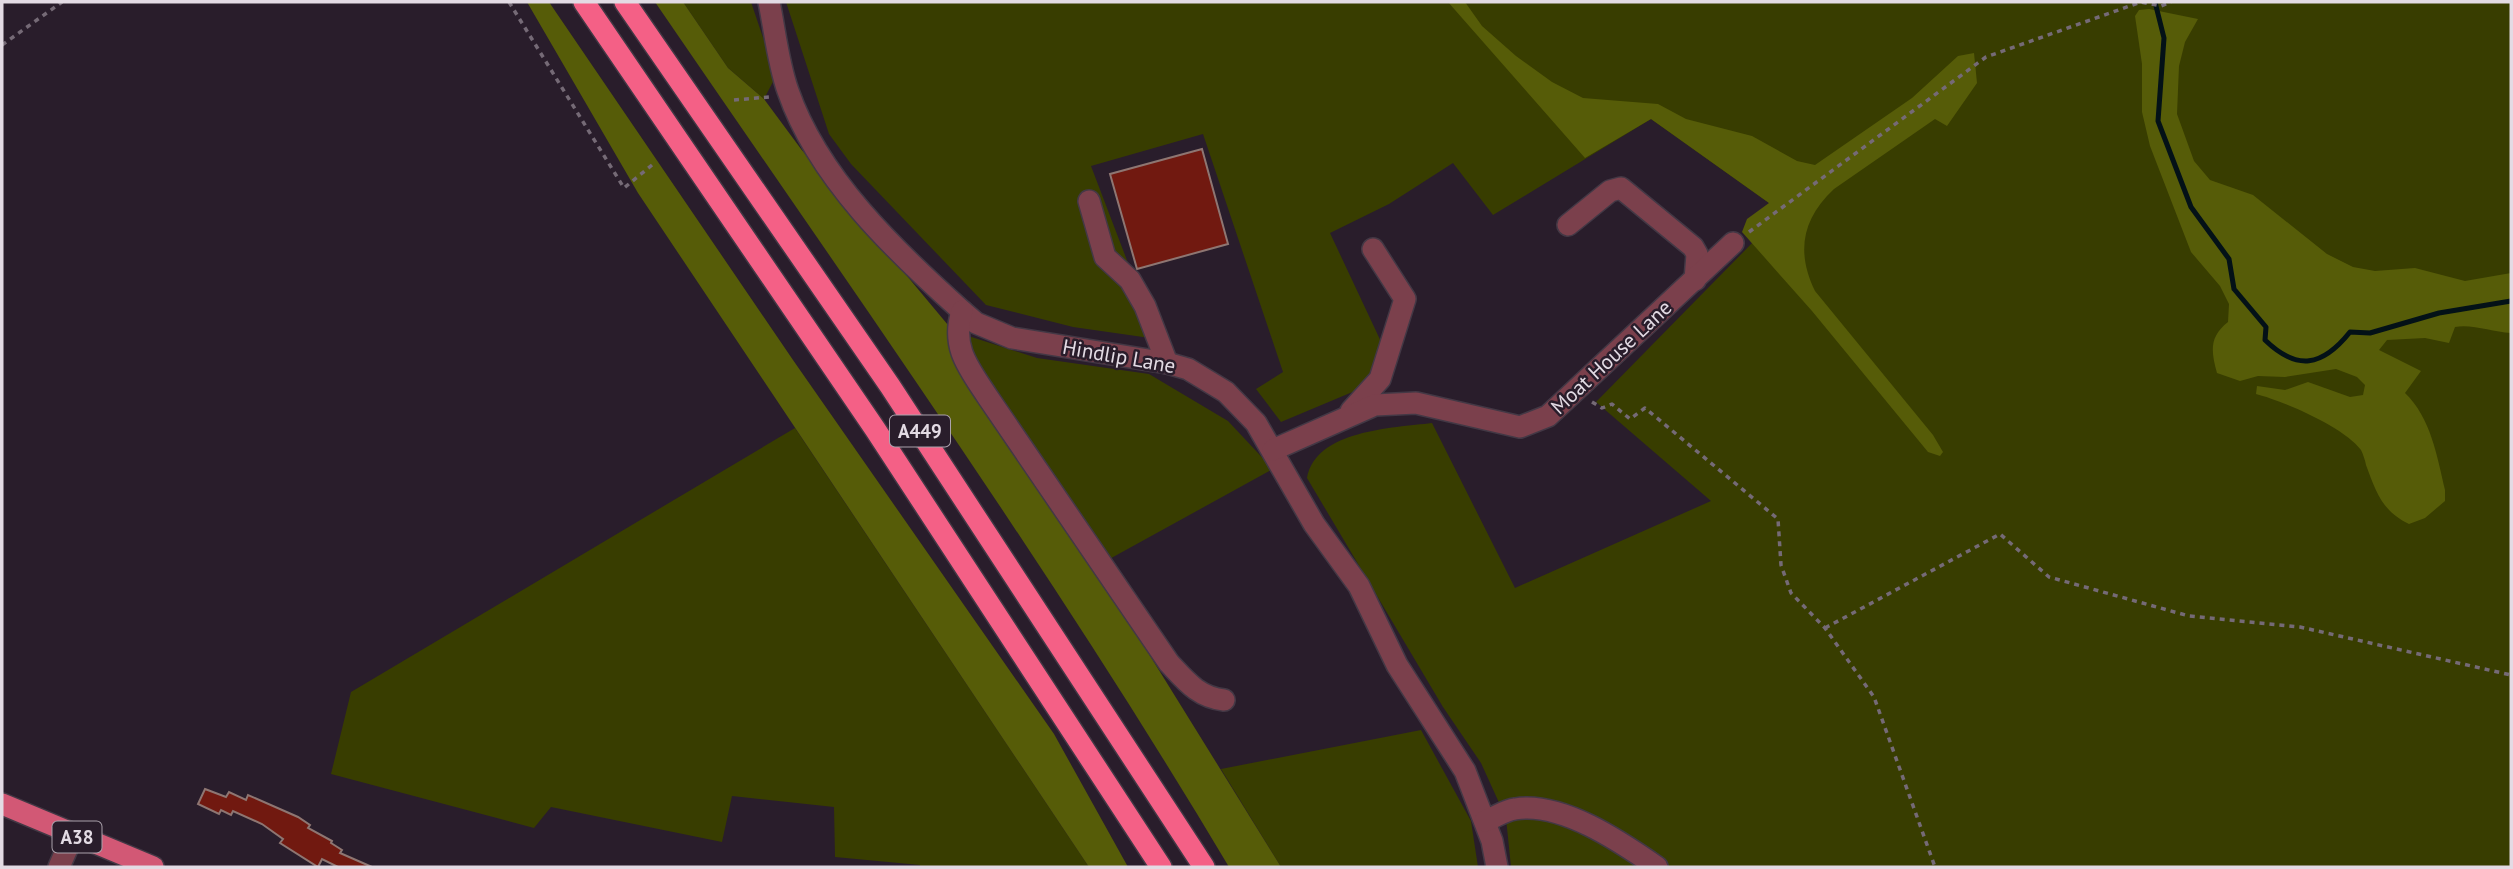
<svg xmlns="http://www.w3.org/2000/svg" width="2513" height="869" font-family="'PT Sans',sans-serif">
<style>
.green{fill:#383d00}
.forest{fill:#565c08}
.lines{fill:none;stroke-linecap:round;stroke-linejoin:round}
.stream{stroke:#031117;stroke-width:5}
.building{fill:#711910;stroke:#8e7672;stroke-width:2}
.minor-casing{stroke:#433845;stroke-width:24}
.major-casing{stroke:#433845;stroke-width:24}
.highway-casing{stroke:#433845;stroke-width:24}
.path{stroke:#756a76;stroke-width:3.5;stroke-dasharray:5 5;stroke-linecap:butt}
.minor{stroke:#7b404c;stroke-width:21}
.major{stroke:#d25875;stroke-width:21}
.highway{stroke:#f46086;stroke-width:21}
.labels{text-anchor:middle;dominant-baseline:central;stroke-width:5;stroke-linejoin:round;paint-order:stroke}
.shield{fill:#291d2b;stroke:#aba2ac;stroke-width:2}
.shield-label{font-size:19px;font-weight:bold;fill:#e3dbe4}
.street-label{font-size:21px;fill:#e3dbe4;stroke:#291d2b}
</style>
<rect width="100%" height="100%" fill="#291d2b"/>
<!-- green -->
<g class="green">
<path d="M683,2h68l25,74 -12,23 -36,-31z"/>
<path d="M786,2h1725v865h-1000l-5,-49 -25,-55 -38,-56 -136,-229c9,-48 85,-50 125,-55l83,165 196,-87 -115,-99 163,-166 10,-33 -118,-84 -158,96 -40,-52 -64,41 -59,29 54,115 -22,40 -81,34 -25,-33 27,-17 -80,-238 -112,32 66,173 -84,-12 -87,-22 -135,-141 -22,-30z"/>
<path d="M953,331l84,27 112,16 79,47 45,48 -178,98 -137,-197z"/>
<path d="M795,428l294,439h-169v-2l-85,-8 -1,-50 -102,-11 -10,46 -171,-35 -17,21 -203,-54 20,-82z"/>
<path d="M1421,730l50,91 7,46h-197l-60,-98z"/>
</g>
<!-- forest -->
<g class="forest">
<path d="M527,2h22l244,358 261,374 74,133h-39l-451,-674z"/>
<path d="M655,2h28l45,66 36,31 37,50 152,182 5,39 137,197 186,300h-52c-177,-297 -379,-580 -574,-865z"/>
<path d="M1448,2h17l17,24 34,30 36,26 31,16 75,6 28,15 66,17 45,25 18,4 97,-67 46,-42 16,-3 3,30 -30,43 -12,-7 -101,70c-32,30 -38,63 -19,102l118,144 10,17 -3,4 -12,-4 -116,-141 -70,-79 5,-13 22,-16 -118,-84 -66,39z"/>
<path d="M2149,9l49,10 -13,23 -6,24 -2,48 17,47 16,19 43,15 74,59 26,13 22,4 40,-3 50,13 46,-8v60c-19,-1 -38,-9 -56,-6l-6,16 -24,-5 -38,2 -8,10 42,21 -16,22c26,25 32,63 40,97v11l-20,17 -16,6c-27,-13 -33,-32 -43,-59 -1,-5 -3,-11 -5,-15 -17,-23 -78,-49 -105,-56l1,-8 28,4 23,-8 42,15 13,-2 2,-10 -8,-8 -21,-8 -51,8 -27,-1 -18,5 -23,-8c-6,-22 -8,-36 11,-51l1,-18 -9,-18 -29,-34 -41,-106 -8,-34v-48l-7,-48 4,-6z"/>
</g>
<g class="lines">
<!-- stream -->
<path class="stream" d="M2155,2l9,36 -6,83 33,86 38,52 5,30 32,38 -1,13c32,31 57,27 85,-8l20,1 69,-20 72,-12"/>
</g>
<!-- building -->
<g class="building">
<path d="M1202,149l26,95 -91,25 -27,-95z"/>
<path d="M205,789l21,8 3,-5 17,8 2,-5 50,22 12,8 -2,3 24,13 -1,2 11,7 -2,3 32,14h-34l-16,-8 -4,8 -38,-24 3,-4 -21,-15 -29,-13 -2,4 -10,-5 -2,4 -21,-10z"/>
</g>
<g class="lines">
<!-- minor casing -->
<g class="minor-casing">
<g id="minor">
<path d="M769,2c6,29 9,61 19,89 30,87 107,160 174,220l14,12 36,15 155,25 21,6 38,23 30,31 58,101 45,62 38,79 68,106 27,70 5,26"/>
<path d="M1089,201l16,56 25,23 15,26 22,57"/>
<path d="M1568,225l42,-34 11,-3 72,59 4,7 -2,26"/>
<path d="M962,311c-11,36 6,56 25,85l182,267c17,18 29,34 55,37"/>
<path d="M1351,411l29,-32 25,-80 -32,-50"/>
<path d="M1273,450l102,-45 41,-2 104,24 28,-11 185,-173"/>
<path d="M1485,821c9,-3 20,-11 30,-12 46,-8 106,33 142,58"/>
<path d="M59,867l14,-32"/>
</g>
</g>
<!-- major casing -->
<g class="major-casing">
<path id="major" d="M2,804l151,63"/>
</g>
<!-- highway casing -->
<g class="highway-casing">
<g id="highway">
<path d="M584,2l291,427 286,438"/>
<path d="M625,2l265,384 314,481"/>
</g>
</g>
<!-- path -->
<g class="path">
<path d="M509,2l115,186 28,-23"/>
<path d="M2,45l60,-43"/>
<path d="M734,100l35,-3"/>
<path d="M1749,232l237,-175 155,-55 20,4 10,-4"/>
<path d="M1592,402l10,6 10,-4 18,15 15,-11 133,111 3,46 10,28 34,35 49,69 61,170"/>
<path d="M1825,628l175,-94 49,43 140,39 111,11 211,48"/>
</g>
<!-- minor -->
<use href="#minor" class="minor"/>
<!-- major -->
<use href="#major" class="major"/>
<!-- highway -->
<use href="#highway" class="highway"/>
</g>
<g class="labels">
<!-- shield labels -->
<g class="shield">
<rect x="890" y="415.5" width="60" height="31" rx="5"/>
<rect x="52.5" y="821.5" width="49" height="31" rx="5"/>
</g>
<g class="shield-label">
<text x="920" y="431">A449</text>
<text x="77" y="837">A38</text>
</g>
<!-- street labels -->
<g class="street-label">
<text transform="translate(1119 356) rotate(10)">Hindlip Lane</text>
<text transform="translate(1611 357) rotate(-43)">Moat House Lane</text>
</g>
</g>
<!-- border -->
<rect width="2513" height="869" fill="none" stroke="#e3dbe4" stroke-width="7"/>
</svg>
